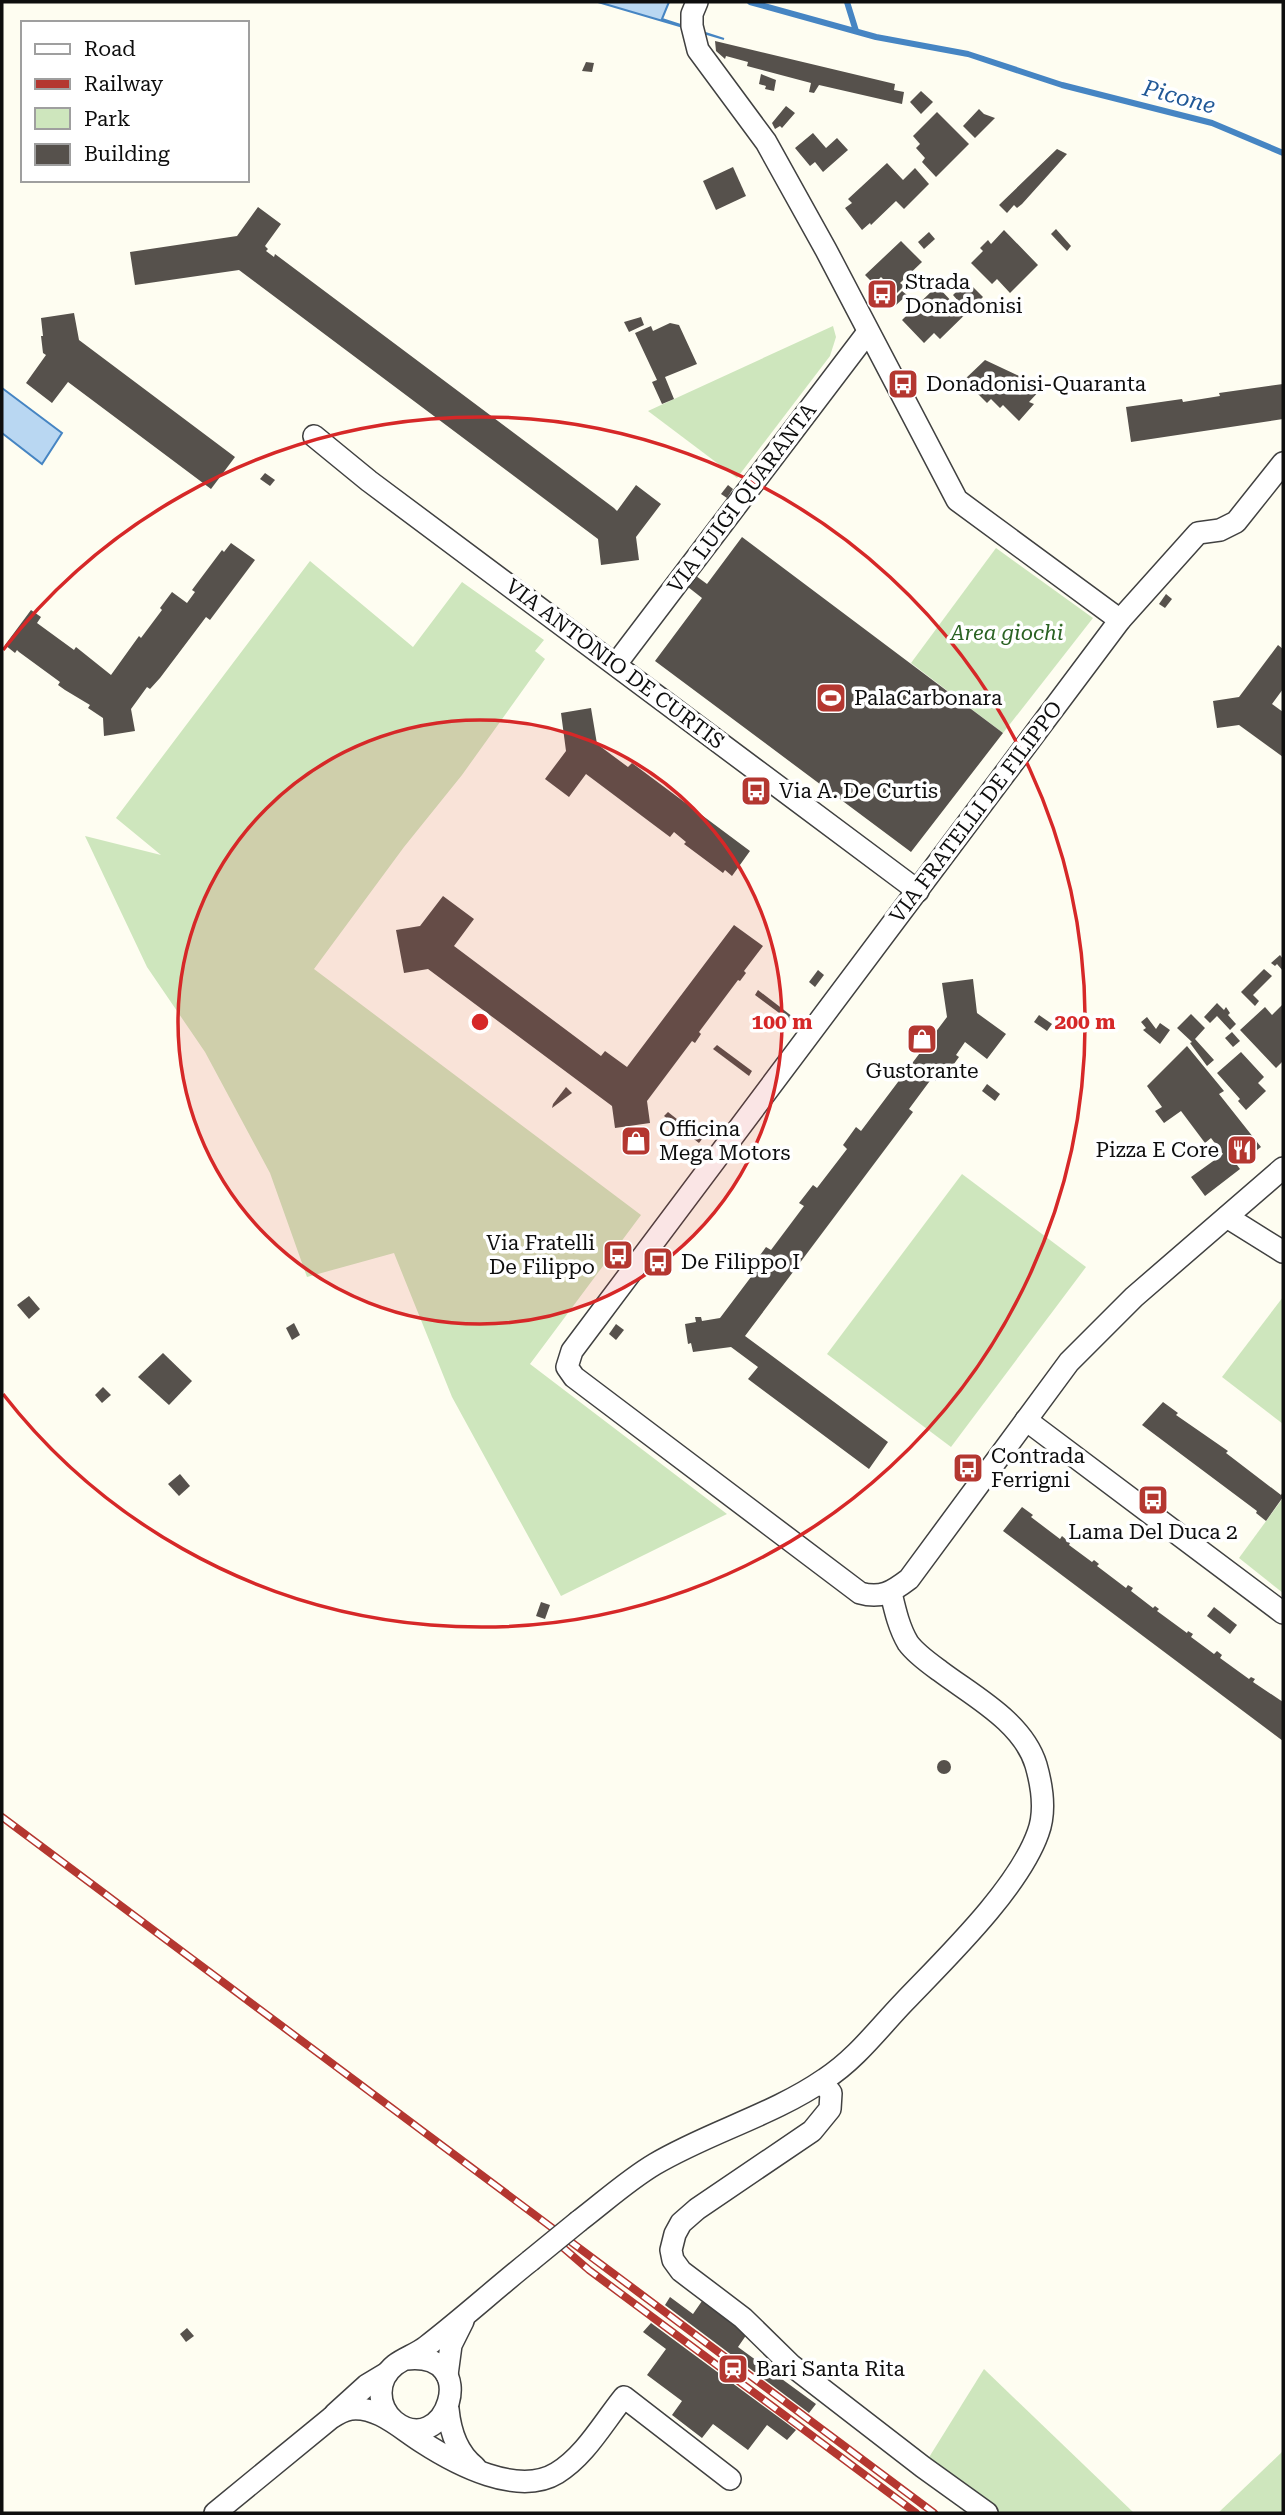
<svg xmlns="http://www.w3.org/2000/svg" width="1285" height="2515" font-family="'Roboto Serif',serif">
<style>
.green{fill:#cee6bd}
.water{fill:#b9d7f2;stroke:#4685c3;stroke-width:2}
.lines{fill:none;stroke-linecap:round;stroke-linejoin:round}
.stream{stroke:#4685c3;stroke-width:6}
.building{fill:#56514c}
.minor-casing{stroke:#414141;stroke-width:24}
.minor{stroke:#fff;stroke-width:21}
.rail-casing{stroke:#b43730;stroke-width:8}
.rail{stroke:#fff;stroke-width:5;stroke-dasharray:16;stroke-linecap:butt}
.minor-bridge-casing{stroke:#414141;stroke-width:24;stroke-linecap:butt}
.minor-bridge{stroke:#fff;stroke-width:21}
.ring{fill:none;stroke:#d62828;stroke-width:3.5}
.labels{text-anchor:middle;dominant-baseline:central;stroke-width:7;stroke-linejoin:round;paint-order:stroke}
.poi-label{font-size:21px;fill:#0e0e0e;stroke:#fff;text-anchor:start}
.street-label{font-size:21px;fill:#0e0e0e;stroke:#fff}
.park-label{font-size:21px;font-style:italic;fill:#2a6223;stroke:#fff}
.water-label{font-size:23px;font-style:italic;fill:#215897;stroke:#fff}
.centre{fill:#d62828;stroke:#fff;stroke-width:3.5}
.ring-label{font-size:21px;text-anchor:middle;font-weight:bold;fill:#d62828;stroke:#fff;stroke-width:7;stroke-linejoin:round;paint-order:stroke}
</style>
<rect width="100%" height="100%" fill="#fefdf1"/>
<!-- green -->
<g class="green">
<path d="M833,326l3,11 -6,19 -93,122 -89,-67z"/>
<path d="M996,548l97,70 -90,115 -92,-70z"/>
<path d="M310,561l103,86 49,-65 82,58 -9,11 10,8 -83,116 -58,72 -90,122 327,246 -111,149 197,150 -166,82 -109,-199 -58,-144 -87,24 -37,-104 -65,-121 -58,-85 -62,-131 76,19 -45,-37z"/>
<path d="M962,1174l124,93 -135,180 -124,-93z"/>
<path d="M1283,1297v127l-61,-47z"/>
<path d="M1283,1498v95l-44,-35z"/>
<path d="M984,2369l150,144h-151l-60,-46z"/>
<path d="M1283,2451v62h-65z"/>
</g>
<!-- water -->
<g class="water">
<path d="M598,2h71l-7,17 62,20z"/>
<path d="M2,388l60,45 -20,31 -40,-31z"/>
</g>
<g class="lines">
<!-- stream -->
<g class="stream">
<path d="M750,2l126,35 92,17 94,31 150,38 71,30"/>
<path d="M847,2l9,29"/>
</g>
</g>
<!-- building -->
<g class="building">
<path d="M715,41l180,43 -1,6 10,2 -2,12 -83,-19 -5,8 -5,-1 2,-9 -64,-17 1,-4 -22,-6 -1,3 -9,-8z"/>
<path d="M586,62l8,1 -2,9 -10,-1z"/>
<path d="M761,74l15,6 -2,11 -9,-2 1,-3 -7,-2z"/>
<path d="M921,91l12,11 -12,12 -11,-12z"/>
<path d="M786,106l9,7 -13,15 -2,-2 -5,3 -3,-6z"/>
<path d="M979,109l5,5 11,4 -20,20 -12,-12z"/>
<path d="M937,112l32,32 -33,33 -14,-15 3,-4 -9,-10 4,-4 -7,-8z"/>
<path d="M813,133l13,15 11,-10 11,12 -25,22 -8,-10 -5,4 -15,-18z"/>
<path d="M1057,149l10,5 -45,50 -5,4 -3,-3 -7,8 -8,-8z"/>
<path d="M887,163l16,17 12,-12 14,16 -25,25 -8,-8 -25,24 -1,-2 -8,7 -17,-22 7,-5 -4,-4z"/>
<path d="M733,167l13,29 -30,14 -13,-29z"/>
<path d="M258,207l23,17 -16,22 3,3 -2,2 8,6 1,-3 339,254 3,3 19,-26 25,19 -25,33 3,23 -38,5 -3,-26 -359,-269 -104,15 -5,-33 107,-16z"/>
<path d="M1056,229l15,17 -4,5 -16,-17z"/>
<path d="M1004,230l34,35 -28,28 -13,-14 -5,5 -21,-21 12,-12 -3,-3 8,-8 3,4z"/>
<path d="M929,232l6,7 -11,10 -6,-7z"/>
<path d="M901,241l21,21 -22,21 4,3 -7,7 -16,-16 -7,7 -9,-9z"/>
<path d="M967,281l16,16 -43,42 -6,-6 -10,10 -22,-23 35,-34 19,20 3,-4 -6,-7z"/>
<path d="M902,291l5,4 -12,11 -4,-4z"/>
<path d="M1003,301l7,6 -10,9 -6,-6z"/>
<path d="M74,313l5,27 156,117 -24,32 -143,-107 -16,21 -26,-20 20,-28 -3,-2 -2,-17h2l-2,-18z"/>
<path d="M641,317l3,8 -15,7 -5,-10z"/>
<path d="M670,323l9,2 18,39 -32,13 9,22 -12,5 -10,-22 5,-2 -22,-47 16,-7 2,5z"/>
<path d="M985,360l45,21 3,-3 9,10 -13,14 5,2 -15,17 -16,-16 -3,3 -9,-9 -4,4 -23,-23z"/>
<path d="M1283,384v35l-152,23 -5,-35 56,-8 1,3 37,-6 -1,-3z"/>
<path d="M265,473l10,7 -5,6 -10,-7z"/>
<path d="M728,485l5,4 -6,9 -6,-4z"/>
<path d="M742,537l261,196 -92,119 -256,-191 47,-63 -14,-11 8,-11 11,8z"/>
<path d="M231,543l24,17 -45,60 -4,-3 -46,61 -10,11 -3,-2 -16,22 4,22 -31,5 -1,-18 -15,-10 2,-3 -25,-15 -7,-5 2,-3 -41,-30 -2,-2 -2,3 -10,-8 26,-35 10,7 -4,6 37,27 2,-3 35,28 28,-39 2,2 21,-28 -2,-2 12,-16 15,11 8,-11 -3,-2 30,-40 2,2z"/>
<path d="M1166,594l6,5 -7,9 -6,-4z"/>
<path d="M1278,645l5,4v40l-11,15 11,8v45l-44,-32 -22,3 -4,-27 26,-4z"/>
<path d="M591,708l6,36 31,23 4,-4 118,88 -18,25 -7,-6 -2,3 -39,-29 2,-2 -12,-10 -4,5 -84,-63 -17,23 -24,-18 21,-28 -5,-38z"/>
<path d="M443,896l31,23 -20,27 147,110 4,-5 22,16 107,-142 29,21 -19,25 2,2 -6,8 -2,-1 -39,52 2,2 -6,9 -3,-2 -45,60 3,22 -35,5 -3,-22 -184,-137 -24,4 -8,-43 24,-4z"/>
<path d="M1280,955l3,4v12l-6,-7 -2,2 -4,-3z"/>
<path d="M1264,969l8,7 -19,19 6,6 -4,5 -14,-14z"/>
<path d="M818,970l6,5 -9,12 -6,-5z"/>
<path d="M973,979l4,34 29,21 -19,25 -22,-17 -9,13 3,2 -8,11 -3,-3 -12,16 -4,-3 -23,31 4,3 -168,224 143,106 -19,27 -121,-90 10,-12 -27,-20 -38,5 -2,-9 -3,1 -3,-20 11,-2 -1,-5h6l1,4 18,-3 37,-49 -5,-3 14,-19 5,3 33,-44 -5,-3 14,-18 4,3 30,-39 -4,-4 13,-18 5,4 86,-114 -5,-34z"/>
<path d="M758,990l35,27 -3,4 -35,-26z"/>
<path d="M1217,1003l7,7 2,-3 4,6 -2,2 8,9 -6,6 -13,-14 -7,7 -6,-6z"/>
<path d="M1283,1004v57l-7,7 -36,-38 25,-23 7,8z"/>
<path d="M1191,1014l14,14 -10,11 19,21 -7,6 -17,-23 2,-1 -15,-14z"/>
<path d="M1039,1015l13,9 -5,7 -13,-9z"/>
<path d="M1147,1017l9,12 4,-6 10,7 -10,14 -17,-14 3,-2 -5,-6z"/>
<path d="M1232,1032l8,9 -7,6 -8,-9z"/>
<path d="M717,1045l35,26 -3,5 -36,-27z"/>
<path d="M1187,1046l37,45 -5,3 42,53 -24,18 3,4 -35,27 -14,-19 32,-23 -12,-16 -6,5 -24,-32 -17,12 -9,-12 7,-4 -15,-21z"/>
<path d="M1241,1052l23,25 -6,6 8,8 -20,19 -8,-9 2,-2 -23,-26z"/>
<path d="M987,1084l13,10 -5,7 -13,-10z"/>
<path d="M566,1087l6,6 -20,15 1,-4z"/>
<path d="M668,1112l34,27 -3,4 -35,-27z"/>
<path d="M29,1296l11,13 -11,10 -12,-14z"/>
<path d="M294,1323l6,12 -8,5 -6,-12z"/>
<path d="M616,1324l8,6 -8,10 -7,-6z"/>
<path d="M163,1353l29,28 -23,24 -31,-28z"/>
<path d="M103,1387l8,8 -9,8 -7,-8z"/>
<path d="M1163,1402l15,11 -2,2 52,36 -2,2 55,42 2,-3v5l-17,24 -10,-8 1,-2 -115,-86z"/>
<path d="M180,1474l10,12 -11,10 -11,-12z"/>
<path d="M1022,1507l11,8 -2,2 29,22 2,-3 8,7 -1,2 23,17 2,-2 5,4 -2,2 29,22 2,-3 5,3 -2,3 22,17 2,-2 4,3 -2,2 30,22 1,-2 5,3 -2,3 23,17 3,-3 5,4 -2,3 29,21 2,-2 4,2 -2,3 30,20v39l-280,-210z"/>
<path d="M541,1602l9,3 -5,14 -9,-3z"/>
<path d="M1214,1607l23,18 -7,9 -23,-18z"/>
<circle cx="944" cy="1767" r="7"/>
<path d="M670,2297l23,17 9,-13 45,33 -9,13 78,57 -7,9 -144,-108z"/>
<path d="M651,2323l145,107 -9,10 -20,-15 -19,25 -35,-26 -11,14 -30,-23 10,-14 -35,-26 19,-26 -23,-17z"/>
<path d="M187,2328l7,8 -8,6 -6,-8z"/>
</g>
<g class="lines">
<!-- minor casing -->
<g class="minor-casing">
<g id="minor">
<path d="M697,2l-5,12v12l6,24 68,92 60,108 131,250 163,120"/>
<path d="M314,436l55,45 549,410"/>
<path d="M1283,463l-47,59 -16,8 -22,3 -78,87 -548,731 -5,16 7,10 286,216c21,6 32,-1 49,-14l160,-217 65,-65 149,-129"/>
<path d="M616,664l252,-332"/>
<path d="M1227,1217l56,35"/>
<path d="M1026,1420l257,193"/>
<path d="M822,2082l9,11 -1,16 -18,22 -115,78 -16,14 -6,11 -4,16 2,10 8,11 62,47 48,47 132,102 64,46"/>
<path d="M579,2221c25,-19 49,-41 76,-57 54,-32 118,-49 170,-85 31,-20 54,-51 79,-77 42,-44 114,-113 134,-169 8,-21 4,-47 -2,-68 -13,-43 -63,-69 -96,-94 -11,-8 -24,-17 -32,-28 -9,-15 -13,-33 -17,-50"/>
<path d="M406,2359c78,-9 39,103 -12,62 -8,-7 -13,-17 -13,-28 0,-10 5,-21 14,-28 9,-7 22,-11 32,-19 35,-27 68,-57 103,-85"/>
<path d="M447,2375l4,-30 12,-24"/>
<path d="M448,2409c2,21 9,44 27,58"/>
<path d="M335,2414l32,-29 20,-12"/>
<path d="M215,2513l116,-95c6,-4 12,-8 20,-9 27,-3 50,20 71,33 34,22 96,55 135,31 28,-17 46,-50 67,-76l106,82"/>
</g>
</g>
<!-- minor -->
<use href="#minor" class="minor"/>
<!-- rail casing -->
<g class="rail-casing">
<g id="rail">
<path d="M2,1817l932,696"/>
<path d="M560,2245l29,25 327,243"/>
</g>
</g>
<!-- rail -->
<use href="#rail" class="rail"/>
<!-- minor-bridge casing -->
<g class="minor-bridge-casing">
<path id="minor-bridge" d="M530,2261l49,-40"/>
</g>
<!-- minor-bridge -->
<use href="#minor-bridge" class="minor-bridge"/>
</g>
<!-- distance rings -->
<circle cx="480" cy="1022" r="302" fill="#d62828" fill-opacity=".12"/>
<g class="ring">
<circle cx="480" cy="1022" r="302"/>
<path d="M3 650A605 605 0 1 1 3 1394"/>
</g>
<!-- icons -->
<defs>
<g id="bus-square" transform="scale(1.575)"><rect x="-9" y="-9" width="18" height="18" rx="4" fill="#b43730" stroke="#fff"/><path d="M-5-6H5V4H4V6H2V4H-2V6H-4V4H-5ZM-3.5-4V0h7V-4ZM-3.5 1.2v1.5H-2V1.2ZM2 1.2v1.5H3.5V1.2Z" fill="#fff"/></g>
<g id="stadium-square" transform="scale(1.575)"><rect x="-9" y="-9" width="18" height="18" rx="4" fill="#b43730" stroke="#fff"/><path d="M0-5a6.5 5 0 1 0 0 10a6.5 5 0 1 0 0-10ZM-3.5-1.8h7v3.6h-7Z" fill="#fff"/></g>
<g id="shop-square" transform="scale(1.575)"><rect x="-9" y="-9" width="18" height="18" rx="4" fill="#b43730" stroke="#fff"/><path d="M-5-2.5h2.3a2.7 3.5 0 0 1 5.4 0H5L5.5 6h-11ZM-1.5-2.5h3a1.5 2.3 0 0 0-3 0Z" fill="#fff"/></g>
<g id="restaurant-square" transform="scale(1.575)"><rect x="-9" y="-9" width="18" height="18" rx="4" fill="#b43730" stroke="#fff"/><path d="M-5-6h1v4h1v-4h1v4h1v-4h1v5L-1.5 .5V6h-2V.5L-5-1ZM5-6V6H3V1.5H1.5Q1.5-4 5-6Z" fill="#fff"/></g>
<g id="station-square" transform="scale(1.575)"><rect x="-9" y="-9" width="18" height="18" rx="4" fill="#b43730" stroke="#fff"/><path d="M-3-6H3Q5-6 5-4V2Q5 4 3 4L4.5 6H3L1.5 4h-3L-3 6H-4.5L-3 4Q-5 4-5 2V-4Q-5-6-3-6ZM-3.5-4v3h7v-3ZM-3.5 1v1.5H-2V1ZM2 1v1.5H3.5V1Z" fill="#fff"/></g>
</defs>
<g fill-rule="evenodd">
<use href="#bus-square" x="882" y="294"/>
<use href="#bus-square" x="903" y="384"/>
<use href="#stadium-square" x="831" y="698"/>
<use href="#bus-square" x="756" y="791"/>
<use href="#shop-square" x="922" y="1039"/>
<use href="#shop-square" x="636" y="1141"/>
<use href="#restaurant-square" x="1242" y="1150"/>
<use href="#bus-square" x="618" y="1255"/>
<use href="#bus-square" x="658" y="1262"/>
<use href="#bus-square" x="968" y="1468"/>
<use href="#bus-square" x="1153" y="1500"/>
<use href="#station-square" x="733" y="2369"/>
</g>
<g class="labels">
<!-- poi labels -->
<g class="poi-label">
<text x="905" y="282">Strada<tspan x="905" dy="24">Donadonisi</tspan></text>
<text x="926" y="384">Donadonisi-Quaranta</text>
<text x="854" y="698">PalaCarbonara</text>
<text x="779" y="791">Via A. De Curtis</text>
<text x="922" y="1071" text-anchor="middle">Gustorante</text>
<text x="659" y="1129">Officina<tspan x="659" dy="24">Mega Motors</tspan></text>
<text x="1219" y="1150" text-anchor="end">Pizza E Core</text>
<text x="595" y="1243" text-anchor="end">Via Fratelli<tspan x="595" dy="24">De Filippo</tspan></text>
<text x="681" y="1262">De Filippo I</text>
<text x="991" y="1456">Contrada<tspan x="991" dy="24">Ferrigni</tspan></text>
<text x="1153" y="1532" text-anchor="middle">Lama Del Duca 2</text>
<text x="756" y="2369">Bari Santa Rita</text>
</g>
<!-- street labels -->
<g class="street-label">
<text transform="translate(742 498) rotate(-53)">VIA LUIGI QUARANTA</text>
<text transform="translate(615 664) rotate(37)">VIA ANTONIO DE CURTIS</text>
<text transform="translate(976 812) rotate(-53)">VIA FRATELLI DE FILIPPO</text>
</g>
<!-- park labels -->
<g class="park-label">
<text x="1007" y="633">Area giochi</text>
</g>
<!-- water labels -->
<g class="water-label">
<text transform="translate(1179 97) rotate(15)">Picone</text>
</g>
</g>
<circle cx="480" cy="1022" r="10" class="centre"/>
<g class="ring-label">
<text x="782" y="1029">100 m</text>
<text x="1085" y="1029">200 m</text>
</g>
<!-- border -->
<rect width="1285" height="2515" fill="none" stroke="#0e0e0e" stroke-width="7"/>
<!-- legend -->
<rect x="21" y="21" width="228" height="161" fill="#ffffff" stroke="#9f9f9f" stroke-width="2"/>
<rect x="35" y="44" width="35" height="10" fill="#ffffff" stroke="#9f9f9f" stroke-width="2"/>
<text x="84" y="56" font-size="21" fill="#0e0e0e">Road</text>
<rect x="35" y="79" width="35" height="10" fill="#b43730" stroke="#9f9f9f" stroke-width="2"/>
<text x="84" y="91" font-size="21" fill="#0e0e0e">Railway</text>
<rect x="35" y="108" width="35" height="21" fill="#cee6bd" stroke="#9f9f9f" stroke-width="2"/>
<text x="84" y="126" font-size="21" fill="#0e0e0e">Park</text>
<rect x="35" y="144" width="35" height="21" fill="#56514c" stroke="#9f9f9f" stroke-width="2"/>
<text x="84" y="161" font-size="21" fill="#0e0e0e">Building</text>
</svg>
